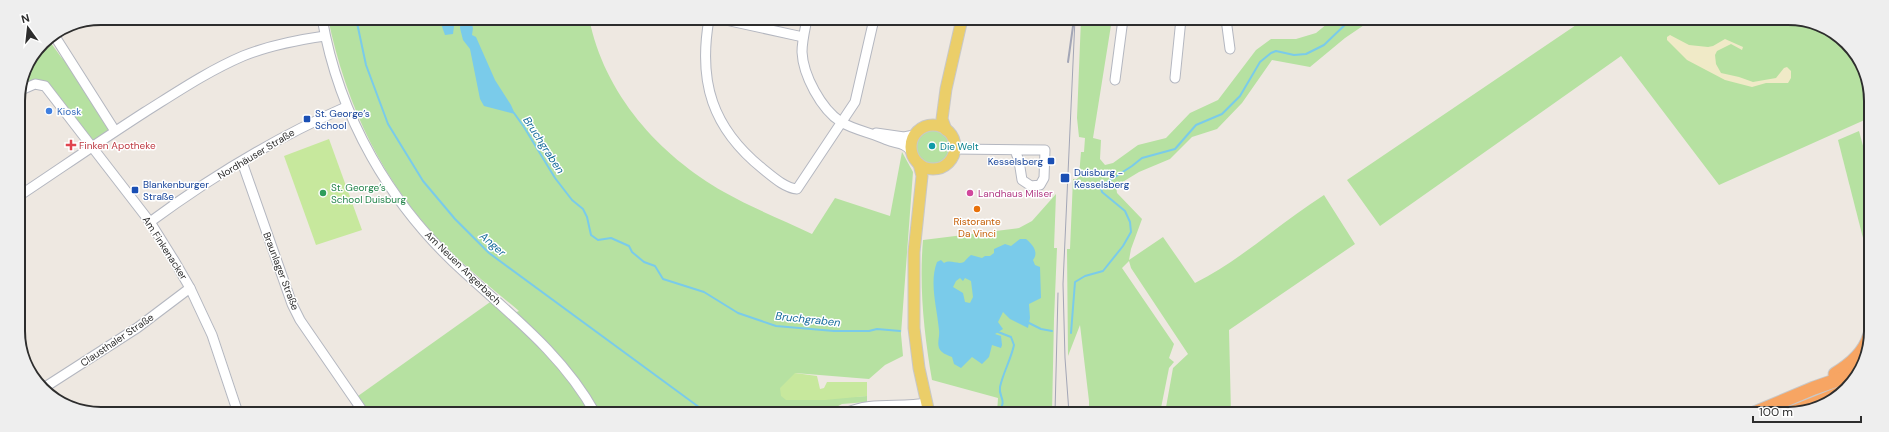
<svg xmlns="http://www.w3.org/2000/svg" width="1889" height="432" font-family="'DM Sans',sans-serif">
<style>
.green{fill:#b6e1a1}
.sand{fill:#f0eac7}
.pitch{fill:#c7e89d}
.water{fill:#7acbea;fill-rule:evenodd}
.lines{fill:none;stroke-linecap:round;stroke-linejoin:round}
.stream{stroke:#7acbea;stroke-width:2}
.minor-casing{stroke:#b4b7c0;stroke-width:11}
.major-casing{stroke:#c8c8c8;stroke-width:13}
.highway-casing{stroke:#c8c8c8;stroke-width:15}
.minor{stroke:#fff;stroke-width:9}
.major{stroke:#ebce69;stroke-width:11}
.highway{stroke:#f7a563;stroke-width:13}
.tram{stroke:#a3a6b6;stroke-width:1}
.rail{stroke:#a3a6b6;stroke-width:2}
.shop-dot{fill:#3f7fe0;stroke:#fff;stroke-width:1.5}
.transit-dot{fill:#1a4fb4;stroke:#fff;stroke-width:1.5}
.health-dot{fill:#e0444e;stroke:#fff;stroke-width:1.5}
.culture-dot{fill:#0f9aa8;stroke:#fff;stroke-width:1.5}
.leisure-dot{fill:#2e9e5b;stroke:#fff;stroke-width:1.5}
.hotel-dot{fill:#d1479c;stroke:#fff;stroke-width:1.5}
.food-dot{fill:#e8710a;stroke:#fff;stroke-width:1.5}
.labels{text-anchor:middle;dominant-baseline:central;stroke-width:3;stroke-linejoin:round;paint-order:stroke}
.shop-label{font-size:10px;fill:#366cbe;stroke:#fff;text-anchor:start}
.transit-label{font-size:10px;fill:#164399;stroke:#fff;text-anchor:start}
.health-label{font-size:10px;fill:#be3a42;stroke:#fff;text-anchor:start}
.culture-label{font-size:10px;fill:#0d838f;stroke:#fff;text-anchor:start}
.street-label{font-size:10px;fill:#2d2d2d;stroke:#fff}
.leisure-label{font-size:10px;fill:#27864d;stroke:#fff;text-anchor:start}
.hotel-label{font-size:10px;fill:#b23c85;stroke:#fff;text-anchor:start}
.food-label{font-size:10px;fill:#c56008;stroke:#fff}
.water-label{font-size:11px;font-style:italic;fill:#156b9a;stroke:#fff}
.rim{fill:none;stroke:#2d2d2d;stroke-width:2}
</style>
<rect width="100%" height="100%" fill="#eee8e1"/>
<!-- green -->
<g class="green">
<path d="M328,18h261c15,76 70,137 135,174 28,16 59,28 88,42l23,-36 55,18 12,-64 11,20 -12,162 2,22 -18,9 -16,14 -74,-6v27l72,-4v6l-25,2 -17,9h-456l-11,-17 135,-96 16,15 10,-4c-24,-20 -49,-40 -71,-62 -64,-63 -102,-143 -120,-231z"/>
<path d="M1081,19h31l-19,119 8,2 -1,19 5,6 8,-2 25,-18 28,-7 24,-25 28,-13 38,-50 15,-11h25l20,-6 17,-14h40l-28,19 -35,29 -38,-7 -30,43 -25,26 -25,8 -22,22 -31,13 -23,14 1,7 25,26 -11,30 -2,11 34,-23 32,46c46,-23 85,-60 129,-88l31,49 -126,86 2,83h-66l8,-45 15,-14 -57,-86 -2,-7 -7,7 52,76 -5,14 5,4 -5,6 -9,45h-71v-12l-9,-76 -12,31 -1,-107h3l3,-70h4l2,-3 2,-24h3l1,-14 -6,-1 -2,-19z"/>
<path d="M1585,19l219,1 42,22 23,43v33l-150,67 -98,-129 -241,170 -33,-46z"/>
<path d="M48,39l13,18 9,8 42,65 -21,14 -40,-56h-31c4,-18 12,-39 28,-49z"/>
<circle cx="933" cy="147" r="17"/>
<path d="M1859,131l10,37v63l-5,11 -26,-102z"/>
<path d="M1056,194l-2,54h3l-3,71 -2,94h-55l1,-15 -66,-18c-8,-47 -13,-93 -9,-140l96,-12 13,-7z"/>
</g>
<!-- sand -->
<path class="sand" d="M1670,35l19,10 19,2 5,-1 12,-7 18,8 -1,3 -11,-6 -14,7 -2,4 1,9 5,9 18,4 14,5 23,-4 8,-10 3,-1 4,4v7l-3,5h-22l-14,4 -27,-7 -38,-20 -20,-20v-3z"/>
<!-- pitch -->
<g class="pitch">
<path d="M329,139l33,91 -46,15 -32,-89z"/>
<path d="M795,373l22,3 3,13 4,-1 3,-6h40v14l-42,4h-39l-5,-4 -1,-8z"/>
</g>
<!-- water -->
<g class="water">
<path d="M439,18h16l-2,16 -8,1z"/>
<path d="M461,18h9l3,10 -1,7 4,2 19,43 16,25 4,9 -31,-8 -4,-7 -10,-50 -7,-9 -3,-12z"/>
<path d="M1020,239h6c7,6 13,13 7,21l2,5 5,2 1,31 -12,6 1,14 -2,10 -18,-9 -7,-7 -5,10 5,7 -8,5 6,2 1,9 -1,3 -9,-3 -3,12 -7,7 -10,-7 -11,11 -7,-4 -2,-7c-5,-2 -11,-4 -13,-9 -2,-6 1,-12 0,-18 -2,-23 -10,-47 -2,-68l4,-2 3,3c7,-4 13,2 20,-1 2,-2 4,-5 7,-7l11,3 3,-2h5l4,-3v-4l11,-5 6,2zM960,278l3,3 2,-3 6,3 2,16 -3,6 -5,-1 -2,-9 -10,-6 3,-6z"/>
</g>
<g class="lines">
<!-- stream -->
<g class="stream">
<path d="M356,18l10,47 22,59 35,57 32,38 34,34 218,160"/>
<path d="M514,113l10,14 31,51 17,22 11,9 4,8 4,18 7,5 13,-2 18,8 3,6 12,10 11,4 8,13 41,13 34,21 38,13 58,5h35l8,-2 23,2"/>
<path d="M1027,322l14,7 11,2"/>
<path d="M1071,333l4,-51 10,-6 18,-5 20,-25 8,-14 -1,-10 -5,-11 -23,-19 -1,-4 3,-4 28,-18 10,-8 33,-9 21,-24 26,-11 18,-18 20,-34 11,-9 5,-2 18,4 12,-1 18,-9 27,-26"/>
<path d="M997,413c12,-13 1,-15 3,-26 3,-14 11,-28 14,-42l-3,-8 -13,-5"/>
</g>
<!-- minor casing -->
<g class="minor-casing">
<g id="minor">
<path d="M322,18c17,99 68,187 142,254 48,44 99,83 131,141"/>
<path d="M709,19c-11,63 3,109 54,150 10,8 22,19 34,20l58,-87 19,-83"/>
<path d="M721,19l82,18"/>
<path d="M807,19c-2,10 -5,22 -5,33 1,23 19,57 39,70 13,8 32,11 46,18 9,4 17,2 24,11"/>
<path d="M1226,19l4,30"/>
<path d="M54,35l61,96"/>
<path d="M1175,78l6,-59"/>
<path d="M1115,80l8,-61"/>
<path d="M19,91l16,-7 10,2 105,136 25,40 15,26 22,47 26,78"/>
<path d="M876,133l28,4 10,-2"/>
<path d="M955,149l90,1 -1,28 -4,7 -9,1 -9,-6 -3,-19 -4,-11"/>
<path d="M242,162l50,142 8,16 64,93"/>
<path d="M19,196c42,-28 84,-57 126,-84 32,-20 63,-41 98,-56 27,-11 54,-16 82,-20"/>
<path d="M150,222c61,-45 127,-85 196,-115"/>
<path d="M42,389l95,-61 53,-40"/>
<path d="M846,413c24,-12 54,-5 81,-10"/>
</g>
</g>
<!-- major casing -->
<g class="major-casing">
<g id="major">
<circle cx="933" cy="147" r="22"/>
<path d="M946,130l-4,-11 4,-30 16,-70"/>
<path d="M919,164l3,12 -8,76v76l5,40 10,45"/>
</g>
</g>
<!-- highway casing -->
<g class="highway-casing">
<g id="highway">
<path d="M1835,374c15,-9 29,-21 34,-37"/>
<path d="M1752,414l62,-26 40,-14"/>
<path d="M1788,414l55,-22"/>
</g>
</g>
<!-- minor -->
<use href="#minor" class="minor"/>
<!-- major -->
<use href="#major" class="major"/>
<!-- highway -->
<use href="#highway" class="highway"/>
<!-- tram -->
<g class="tram">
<path d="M1055,413l3,-120"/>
<path d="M1069,413l-4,-55 -2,-74 12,-265"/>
</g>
<!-- rail -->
<path class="rail" d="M1068,62l6,-43"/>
</g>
<!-- markers -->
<circle class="shop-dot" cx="49" cy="111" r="4"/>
<g class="transit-dot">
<rect x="303" y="115" width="8" height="8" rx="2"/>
<rect x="1047" y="157" width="8" height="8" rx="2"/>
<rect x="1060" y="173" width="10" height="10" rx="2"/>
<rect x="131" y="186" width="8" height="8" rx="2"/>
</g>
<path class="health-dot" d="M69 139h4v4h4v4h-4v4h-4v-4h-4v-4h4z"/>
<circle class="culture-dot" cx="932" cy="146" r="4"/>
<circle class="leisure-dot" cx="323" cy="193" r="4"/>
<circle class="hotel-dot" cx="970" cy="193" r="4"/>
<circle class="food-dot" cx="977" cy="209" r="4"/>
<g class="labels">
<!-- shop labels -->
<g class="shop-label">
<text x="57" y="111">Kiosk</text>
</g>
<!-- transit labels -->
<g class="transit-label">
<text x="315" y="113">St. George’s<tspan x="315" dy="12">School</tspan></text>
<text x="1043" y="161" text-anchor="end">Kesselsberg</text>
<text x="1074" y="172">Duisburg -<tspan x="1074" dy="12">Kesselsberg</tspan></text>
<text x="143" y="184">Blankenburger<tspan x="143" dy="12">Straße</tspan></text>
</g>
<!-- health labels -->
<g class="health-label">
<text x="79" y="145">Finken Apotheke</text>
</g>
<!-- culture labels -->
<g class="culture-label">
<text x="940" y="146">Die Welt</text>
</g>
<!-- street labels -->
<g class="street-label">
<text transform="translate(256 154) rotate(-31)">Nordhäuser Straße</text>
<text transform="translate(165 248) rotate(57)">Am Finkenacker</text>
<text transform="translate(463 268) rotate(44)">Am Neuen Angerbach</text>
<text transform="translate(281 271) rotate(69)">Braunlager Straße</text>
<text transform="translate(117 340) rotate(-34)">Clausthaler Straße</text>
</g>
<!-- leisure labels -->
<g class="leisure-label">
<text x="331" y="187">St. George’s<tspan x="331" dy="12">School Duisburg</tspan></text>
</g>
<!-- hotel labels -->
<g class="hotel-label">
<text x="978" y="193">Landhaus Milser</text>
</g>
<!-- food labels -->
<g class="food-label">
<text x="977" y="221">Ristorante<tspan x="977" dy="12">Da Vinci</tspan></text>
</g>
<!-- water labels -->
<g class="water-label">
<text transform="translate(544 145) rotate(57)">Bruchgraben</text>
<text transform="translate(493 244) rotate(41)">Anger</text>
<text transform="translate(808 319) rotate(6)">Bruchgraben</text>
</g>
</g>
<!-- crop -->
<path d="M0 0H1889V432H0ZM101 25H1788A76 76 0 0 1 1864 101V331A76 76 0 0 1 1788 407H101A76 76 0 0 1 25 331V101A76 76 0 0 1 101 25Z" fill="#eee" fill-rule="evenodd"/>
<path class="rim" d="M101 25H1788A76 76 0 0 1 1864 101V331A76 76 0 0 1 1788 407H101A76 76 0 0 1 25 331V101A76 76 0 0 1 101 25Z"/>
<!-- north arrow -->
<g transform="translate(28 28) rotate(345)" stroke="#ffffff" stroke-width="3" paint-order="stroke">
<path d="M0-3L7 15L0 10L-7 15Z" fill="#2d2d2d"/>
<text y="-6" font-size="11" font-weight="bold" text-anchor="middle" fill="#2d2d2d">N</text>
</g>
<!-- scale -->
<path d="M1753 416v6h108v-6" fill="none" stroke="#2d2d2d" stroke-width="2"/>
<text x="1759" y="416" font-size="12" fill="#2d2d2d" stroke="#ffffff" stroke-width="3" paint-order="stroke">100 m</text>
</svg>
